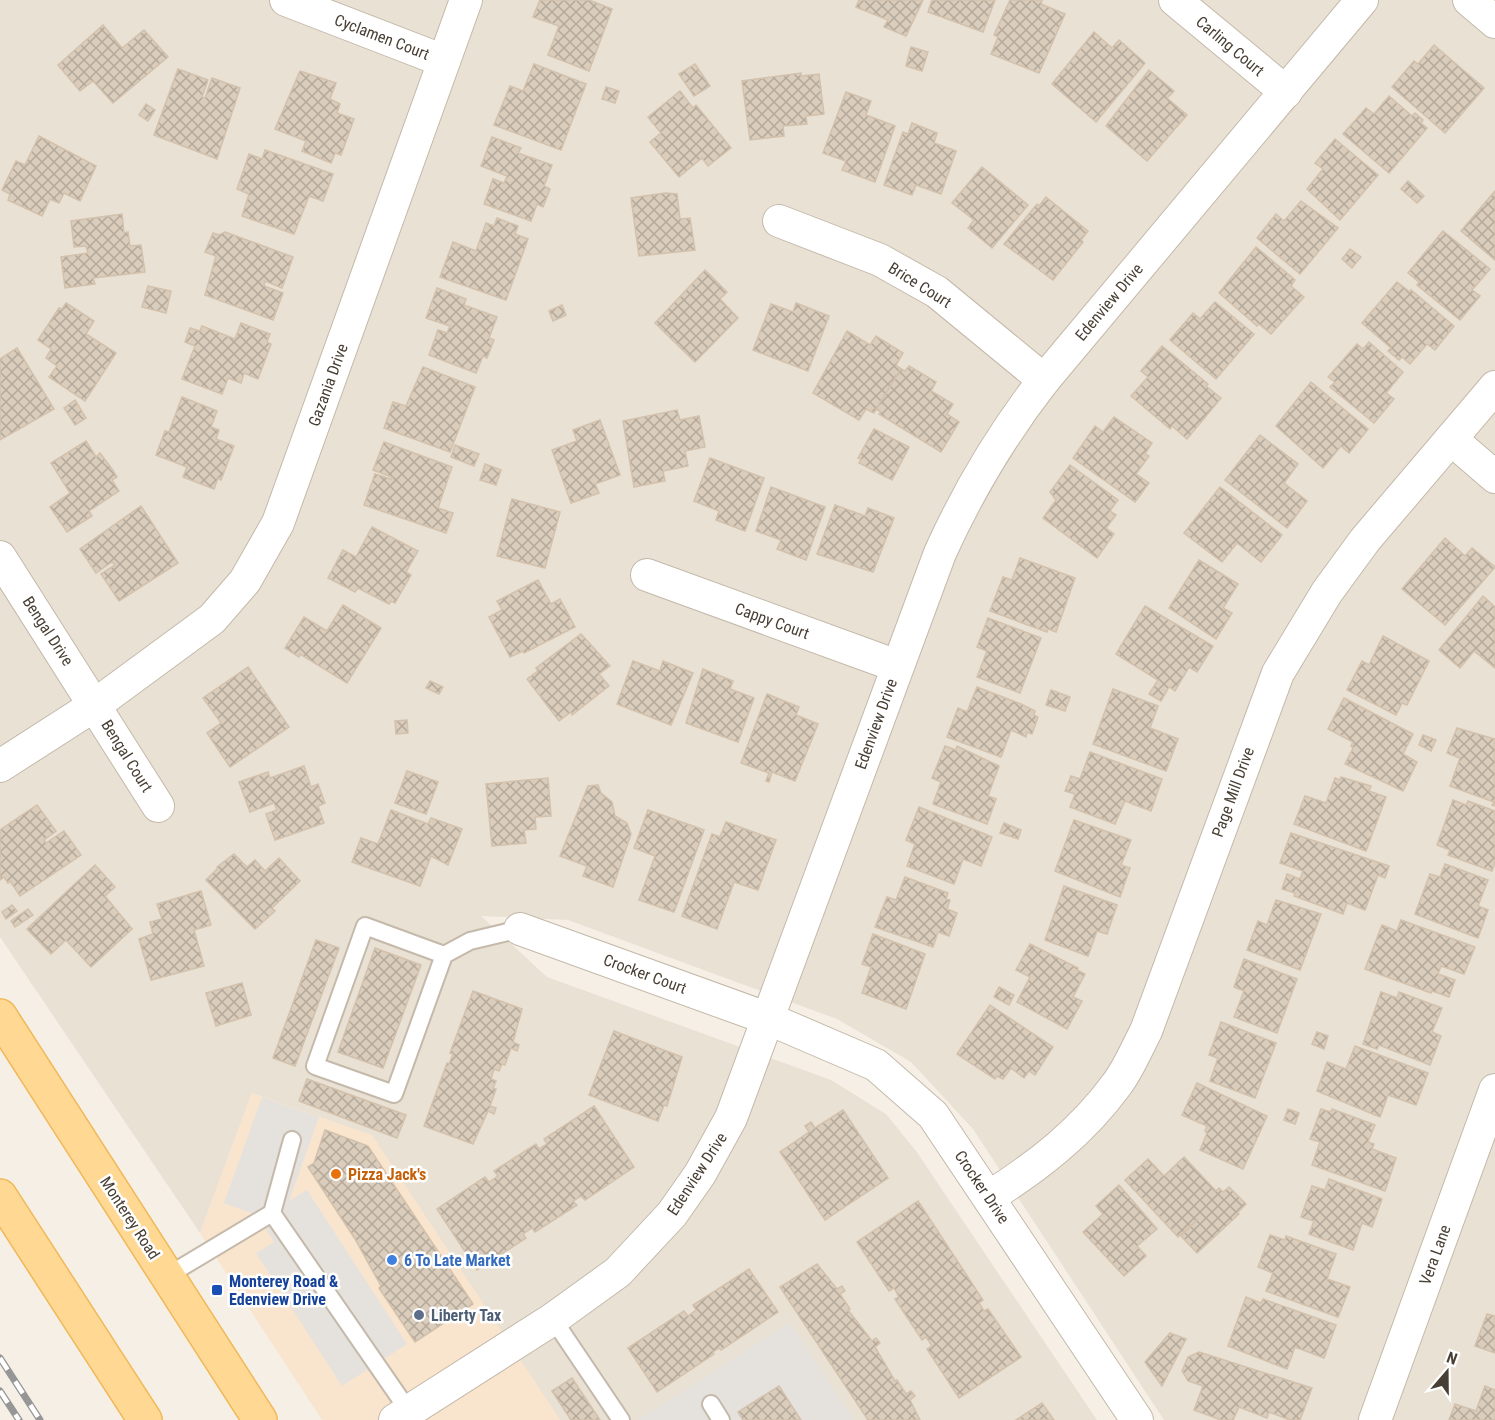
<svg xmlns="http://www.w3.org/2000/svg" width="1495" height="1420" font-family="'Roboto Condensed',sans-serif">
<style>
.residential{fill:#e9e1d3}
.commercial{fill:#f9e4ce}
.parking{fill:#e5e2de}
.building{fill:url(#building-cross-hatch);stroke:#d3c1ac;stroke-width:1.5}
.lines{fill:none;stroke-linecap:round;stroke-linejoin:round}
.lane-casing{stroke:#c4b9aa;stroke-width:20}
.street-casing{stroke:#c4b9aa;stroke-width:34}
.primary-casing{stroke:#f0b858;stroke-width:36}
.lane{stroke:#fff;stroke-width:16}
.street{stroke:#fff;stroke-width:32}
.primary{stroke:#ffd994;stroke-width:33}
.rail-casing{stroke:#969696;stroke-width:7}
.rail{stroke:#fff;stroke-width:4.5;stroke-dasharray:14;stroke-linecap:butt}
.food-dot{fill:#e8710a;stroke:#fff;stroke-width:2}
.shop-dot{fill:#3f7fe0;stroke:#fff;stroke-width:2}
.transit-dot{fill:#1a4fb4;stroke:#fff;stroke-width:2}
.service-dot{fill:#5c6f8a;stroke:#fff;stroke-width:2}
.labels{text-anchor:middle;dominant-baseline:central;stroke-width:5;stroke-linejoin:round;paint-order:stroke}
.street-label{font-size:16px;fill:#483f34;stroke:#fff}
.food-label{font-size:16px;font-weight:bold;fill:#c56008;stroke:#fff;text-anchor:start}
.shop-label{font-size:16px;font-weight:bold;fill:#366cbe;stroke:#fff;text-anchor:start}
.transit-label{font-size:16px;font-weight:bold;fill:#164399;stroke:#fff;text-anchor:start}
.service-label{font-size:16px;font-weight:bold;fill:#4e5e75;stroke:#fff;text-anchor:start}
</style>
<defs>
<pattern id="building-cross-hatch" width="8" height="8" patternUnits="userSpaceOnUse" patternTransform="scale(1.5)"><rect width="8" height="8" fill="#dacdbc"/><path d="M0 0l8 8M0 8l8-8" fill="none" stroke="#b3a89a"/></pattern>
</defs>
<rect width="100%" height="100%" fill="#f5efe5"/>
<!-- residential -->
<path class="residential" d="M0,0h1495v1420h-331l-191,-291 -62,-67 -74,-43 -269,-99 -87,-4 66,61 284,103 55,34 30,37 181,269h-537l-188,-284 -120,-43 -52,140 -200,-296z"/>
<!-- commercial -->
<path class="commercial" d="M252,1093l120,42 188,285h-238l-122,-187z"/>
<!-- parking -->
<g class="parking">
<path d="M262,1097l57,20 -30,84 18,-11 100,154 -65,42 -86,-133 18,-11 -17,-27 -33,-12z"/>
<path d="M790,1322l64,98h-216z"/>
</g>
<!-- building -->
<g class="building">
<path d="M540,0h49l23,9 -23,62 -41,-16 11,-29 -26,-9z"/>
<path d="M859,0h64l-17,36 -22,-9 4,-7 -32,-13z"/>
<path d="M932,0h63l-12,32 -55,-20z"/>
<path d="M1010,0h32l-1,4 24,10 -26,59 -48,-19 7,-17 -4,-2z"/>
<path d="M103,25l19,23 22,-18 24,27 -55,46 -20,-22 -13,10 -22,-26z"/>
<path d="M1094,32l18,16 7,-8 26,23 -49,59 -44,-38z"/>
<path d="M1434,45l50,43 -39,45 -53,-46 22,-26 4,3z"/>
<path d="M911,47l17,5 -6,19 -16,-5z"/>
<path d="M534,64l52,20 -25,66 -67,-25 16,-39 13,5z"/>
<path d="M695,64l15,22 -16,10 -15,-22z"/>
<path d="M178,69l30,11 -6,17 3,1 7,-20 28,10 -23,71 -63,-24z"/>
<path d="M1149,70l25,21 -7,7 20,17 -40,46 -41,-35z"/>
<path d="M300,71l36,12 -6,16 10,5 -3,9 17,6 -13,36 -6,-2 -4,10 -29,-12 4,-10 -31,-12z"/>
<path d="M801,73v3l18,-2 5,40 -18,2 1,8 -24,2 1,10 -34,4 -8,-59z"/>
<path d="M606,87l13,4 -4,12 -13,-4z"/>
<path d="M680,91l13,17 3,-3 35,43 -23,18 -6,-8 -23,19 -29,-35 11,-9 -13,-16z"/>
<path d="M846,92l25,9 -5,14 29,11 -20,56 -33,-12 4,-9 -23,-8z"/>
<path d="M1389,96l23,20 3,-3 8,7 -2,3 6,5 -38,45 -46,-39 23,-26 8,6z"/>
<path d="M146,104l9,6 -7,11 -9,-6z"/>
<path d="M912,123l25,10 -3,10 22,8 -15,43 -25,-9 -4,10 -28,-10 19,-53 5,2z"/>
<path d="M39,136l57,30 -16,35 -16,-8 -5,10 -9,-4 -8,17 -34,-16 2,-6 -8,-4 14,-29 9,4z"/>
<path d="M492,137l29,11 -3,5 34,12 -8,21 6,3 -7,18 -6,-3 -6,17 -47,-17 9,-25 11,4 3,-7 -26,-10z"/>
<path d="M1335,139l43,36 -38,45 -33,-31 16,-20 -8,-6z"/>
<path d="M265,150l68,24 -10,27 -14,-5 -15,38 -52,-18 7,-22 -12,-5 12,-35 13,5z"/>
<path d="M982,167l46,38 -36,43 -24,-20 6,-8 -22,-17z"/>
<path d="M1408,181l16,15 -7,7 -16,-14z"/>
<path d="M1495,191v69l-34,-29z"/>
<path d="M665,193l12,1 3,25 10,-1 5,32 -56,6 -8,-58z"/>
<path d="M1046,197l42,34 -7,9 2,2 -30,38 -49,-36 33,-40 2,2z"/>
<path d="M1301,201l37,27 -38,46 -43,-36 19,-24 8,7z"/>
<path d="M122,214l2,19 4,-1 2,14 11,-1 4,27 -52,6 2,6 -30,4 -4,-31 27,-4 -2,-7 -12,1 -3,-26z"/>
<path d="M497,218l21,8 -3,8 13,5 -22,61 -66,-23 13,-35 23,9 10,-28 8,3z"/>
<path d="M1443,231l47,38 -18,21 8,6 -20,24 -43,-35 2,-3 -11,-9z"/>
<path d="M225,232l68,25 -11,31 -17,-7 -1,5 19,7 -10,27 -68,-25 11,-39 -11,-4 8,-19 6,2z"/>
<path d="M1256,247l39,33 -4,6 13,11 -33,37 -12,-10 -2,2 -38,-33z"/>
<path d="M1350,249l11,8 -9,11 -10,-9z"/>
<path d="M705,270l22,22 -7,7 18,19 -43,44 -40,-39z"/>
<path d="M1397,282l13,10 1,-2 43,36 -19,24 -8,-6 -17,20 -8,-7 -3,3 -11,-9 3,-3 -29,-25z"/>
<path d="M148,286l23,5 -5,22 -24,-6z"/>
<path d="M437,288l29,11 -2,6 33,12 -8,21 5,2 -7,18 -4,-2 -7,17 -47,-18 9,-25 9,3 3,-7 -24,-8z"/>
<path d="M1215,302l39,32 -38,45 -46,-39 23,-27 7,6z"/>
<path d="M66,303l28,18 -8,13 30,19 -31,48 -36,-24 8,-11 -11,-8 5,-9 -13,-9 21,-32 3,1z"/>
<path d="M796,303l33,13 -21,55 -55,-21 18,-46 22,8z"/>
<path d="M562,305l4,10 -13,6 -4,-10z"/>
<path d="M241,323l29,11 -3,8 4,2 -13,35 -14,-6 -3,10 -13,-5 -6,16 -40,-15 13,-33 -10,-4 5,-14 10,3 2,-5 33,13z"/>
<path d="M847,331l23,14 6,-9 27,17 -7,12 5,4 -27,44 -8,-4 -7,11 -46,-27z"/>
<path d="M1369,342l34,30 -17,21 8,6 -20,24 -44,-36 5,-5 -7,-5 29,-33 6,5z"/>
<path d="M1162,346l46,38 -2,2 15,12 -34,41 -15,-13 -2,3 -39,-33 17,-19 -7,-6z"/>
<path d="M17,348l37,61 -54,31v-81z"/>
<path d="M909,366l27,16 -5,9 22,13 -6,10 12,8 -18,30 -62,-38 2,-2 -5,-3 25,-40 4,2z"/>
<path d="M423,367l52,20 -25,65 -66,-24 9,-26 13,4z"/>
<path d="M1311,382l57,47 -19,24 -8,-7 -18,22 -47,-42z"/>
<path d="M182,397l35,14 -6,16 8,3 -3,9 18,7 -13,34 -3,-2 -4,11 -31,-12 4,-10 -31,-12 9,-24 4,1z"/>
<path d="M75,400l11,18 -11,7 -11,-17z"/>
<path d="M677,410l3,10 19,-4 6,31 -20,4 3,15 -25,5 2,10 -31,6 -11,-66z"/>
<path d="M1114,417l38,26 -7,11 4,2 -13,18 13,9 -14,19 -62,-44 22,-32 8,6z"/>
<path d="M600,420l20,55 -25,9 4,9 -28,10 -19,-53 25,-9 -4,-11z"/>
<path d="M874,429l35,18 -17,33 -33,-17 2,-4 -3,-1z"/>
<path d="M1260,435l38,29 -14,19 23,18 -20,27 -62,-48z"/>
<path d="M86,441l10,16 4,-4 12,16 5,8 -5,3 7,11 -30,20 3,5 -25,16 -17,-25 20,-14 -19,-30z"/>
<path d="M384,442l68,25 -14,41 15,5 -7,20 -82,-28 11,-31 16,5 1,-2 -19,-7z"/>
<path d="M455,445l24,9 -5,12 -23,-9z"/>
<path d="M710,458l54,20 -19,53 -29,-11 3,-9 -25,-10z"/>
<path d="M485,464l16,6 -5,15 -16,-5z"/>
<path d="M1070,465l48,35 -8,11 6,4 -10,13 8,6 -17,24 -54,-40 13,-18 -6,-8z"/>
<path d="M771,487l54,20 -19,53 -29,-11 4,-9 -25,-9z"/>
<path d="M1220,487l62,48 -21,27 -24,-19 -15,19 -38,-29z"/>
<path d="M512,499l48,13 -15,56 -48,-12z"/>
<path d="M835,505l30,11 3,-8 26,10 -21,54 -56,-18z"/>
<path d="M141,506l37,57 -59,38 -18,-27 14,-9 -3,-3 -16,11 -16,-24z"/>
<path d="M372,527l46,24 -12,21 5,3 -16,28 -4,-2 -2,3 -31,-16 -3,4 -27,-14 15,-28 13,7z"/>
<path d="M1445,538l20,18 7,-8 23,19 -50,58 -43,-36z"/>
<path d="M1020,558l55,20 -19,54 -8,-3 -1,3 -57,-21 13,-34 9,3z"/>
<path d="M1199,560l39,24 -15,24 9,5 -16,26 -47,-31z"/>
<path d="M538,580l13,24 9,-5 15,28 -51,26 -1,-2 -13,6 -21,-40 13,-7 -5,-9z"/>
<path d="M1483,596l12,11v61l-21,-17 -14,17 -21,-18z"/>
<path d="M343,605l38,23 -34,55 -47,-29 -1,3 -14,-9 19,-31 23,14z"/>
<path d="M1145,606l68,40 -16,26 -8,-5 -14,24 -6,-4 -8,14 -12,-7 9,-14 -42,-26z"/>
<path d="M988,618l53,20 -21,55 -43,-16 10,-26 -10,-4z"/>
<path d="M581,634l29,32 -11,8 10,12 -37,29 -1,-3 -12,9 -32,-42 11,-8 -2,-3z"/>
<path d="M1383,636l46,25 -22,44 -5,-2 -6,12 -49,-25 15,-29 7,4z"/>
<path d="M633,661l27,10 3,-10 30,12 -22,52 -54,-21z"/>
<path d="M248,667l41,60 -59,40 -23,-34 14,-10 -18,-25z"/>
<path d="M703,669l30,12 -3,8 24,9 -16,44 -52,-19z"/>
<path d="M430,681l13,6 -4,7 -13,-6z"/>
<path d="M977,687l44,17 14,7 -1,4 4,2 -6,17 -5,-2 -1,5 -15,-7 -10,27 -54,-20 11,-29 9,4z"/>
<path d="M1113,689l45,17 -8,22 28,11 -12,32 -73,-27z"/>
<path d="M1051,690l19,7 -5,14 -19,-6z"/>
<path d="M767,694l32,13 -3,8 22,9 -23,57 -23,-9 -3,10 -3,-1 3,-8 -28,-10z"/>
<path d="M1344,698l69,36 -10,20 14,8 -14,29 -58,-27 8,-16 -2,-2 2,-4 -25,-13z"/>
<path d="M407,720l1,13 -12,1 -1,-13z"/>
<path d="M1457,728l38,11v67l-3,-1 2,-3 -44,-16 10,-28 -13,-5z"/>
<path d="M1423,735l13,5 -5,11 -12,-6z"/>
<path d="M945,746l11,4 1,-4 42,20 -11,30 8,3 -9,25 -54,-20 8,-22 -9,-4z"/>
<path d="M1090,752l72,27 -11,32 -26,-10 -10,23 -45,-17 5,-13 -10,-3 6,-15 9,3z"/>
<path d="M304,766l7,21 7,-3 7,19 -7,3 6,17 -49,17 -9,-26 11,-4 -3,-7 -24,9 -11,-30 29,-10 2,6z"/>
<path d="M407,771l31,11 -12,32 -31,-11z"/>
<path d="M1341,777l30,9 -2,5 17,6 -20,54 -72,-27 11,-28 21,7 9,-25 5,2z"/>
<path d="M548,778l3,38 -16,1 1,12 -12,1 2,13 -34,3 -6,-62z"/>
<path d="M598,785l3,8 11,9 3,14 12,7 4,11 -18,53 -30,-11 4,-10 -27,-10 28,-70z"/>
<path d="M1453,800l13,5 2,-4 27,10v51l-3,9 -44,-16 2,-5 -13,-5z"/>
<path d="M37,805l19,26 -12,9 2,3 18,-12 17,24 -61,41 -10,-15 -2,2 -4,-6 -4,3v-50z"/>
<path d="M919,807l73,30 -11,29 -18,-7 -9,25 -47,-18 8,-22 -9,-4z"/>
<path d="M391,810l37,14 3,-6 31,11 -14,36 -17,-9 -11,30 -68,-24 9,-24 17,6z"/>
<path d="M648,810l56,20 -30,82 -35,-12 16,-44 -21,-8z"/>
<path d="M1074,820l57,20 -10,25 9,3 -10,29 -65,-26z"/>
<path d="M726,822l50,18 -18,50 -24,-8 -17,47 -35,-13 30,-82 8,3z"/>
<path d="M1004,823l17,7 -3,9 -18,-6z"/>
<path d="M1291,833l98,33 -4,12 -7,-3 -13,35 -18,-7 -4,11 -49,-18 1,-3 -13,-4 5,-15 13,5 3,-8 -23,-8z"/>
<path d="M234,854l13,13 8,-7 10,11 14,-13 21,23 -28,27 3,3 -20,18 -49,-49 12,-12 -1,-1z"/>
<path d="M1445,864l43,16 -10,26 10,4 -10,28 -63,-24 15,-40 10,3z"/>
<path d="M95,865l20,22 -10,9 27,33 -41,38 -25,-27 -15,14 -24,-25z"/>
<path d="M905,877l43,16 -2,6 4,1 -3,9 10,4 -8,23 -11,-4 -5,15 -58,-20 12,-30 9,3z"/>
<path d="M1064,886l53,19 -10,29 -10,-3 -9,25 -43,-16z"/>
<path d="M201,891l10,34 -17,5 10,36 -53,14 -12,-41 14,-5 -3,-12 12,-3 -5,-15z"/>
<path d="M1276,900l45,14 -21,56 -53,-20 11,-29 9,4z"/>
<path d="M12,905l5,6 -11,8 -4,-7z"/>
<path d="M28,909l5,6 -18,12 -4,-6z"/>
<path d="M1401,920l74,27 -11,27 -23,-8 -3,8 17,6 -6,17 -17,-6 -1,2 -66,-24 17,-44 15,6z"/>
<path d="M873,934l52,20 -19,55 -44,-16 9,-26 -9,-3z"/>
<path d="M316,940l23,8 -44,118 -22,-8z"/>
<path d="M1030,944l48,24 -1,2 8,4 -12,23 9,4 -15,28 -50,-27 13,-25 -14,-7z"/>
<path d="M375,948l46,17 -38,103 -45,-16z"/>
<path d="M1244,959l53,20 -20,54 -43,-16 10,-26 -10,-4z"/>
<path d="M242,983l9,32 -35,11 -10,-33z"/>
<path d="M999,987l15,8 -5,10 -15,-8z"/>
<path d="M473,991l49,18 -9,33 6,3 -2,6 -6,-3 -6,17 -3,-1 -3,7 -5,-2 -3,10 5,2 -3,7 3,1 -6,17 6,2 -2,6 -6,-3 -15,33 -49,-18 23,-63 2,1 4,-10 -3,-1z"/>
<path d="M1381,992l16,6 2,-6 43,16 -10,24 9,4 -11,29 -51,-20 -2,4 -14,-5z"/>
<path d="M990,1005l63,42 -18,28 -6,-4 -5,7 -13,-10 -8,11 -6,-3 -2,3 -38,-25z"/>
<path d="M1221,1022l55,21 -21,55 -45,-17 8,-23 -9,-3z"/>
<path d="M614,1031l68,26 -15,49 -3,-1 -6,16 -69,-26z"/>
<path d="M1317,1032l11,4 -4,13 -12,-5z"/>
<path d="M1355,1046l73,27 -12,32 -28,-10 -8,22 -63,-26 10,-29 19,7z"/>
<path d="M307,1079l99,36 -9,23 -98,-37z"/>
<path d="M1197,1083l70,33 -24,53 -43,-19 7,-17 -2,-2 2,-5 -25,-11z"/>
<path d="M594,1106l40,61 -49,33 -4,-4 -8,5 4,4 -42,27 -3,-4 -9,6 3,4 -49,32 -40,-61 48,-32 4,5 9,-6 -4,-5 42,-27 3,5 8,-5 -3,-5z"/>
<path d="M1288,1109l11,4 -4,11 -11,-4z"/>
<path d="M1321,1109l10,3 1,-3 43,16 -7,17 6,2 -2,5 24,9 -11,33 -73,-26 8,-23 -10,-3z"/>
<path d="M843,1110l45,68 -63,42 -45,-68 29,-20 -4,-6 6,-4 4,6z"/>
<path d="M325,1130l43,16 105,158 -58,38 -36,-54 2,-2 -26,-47 -47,-72 6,-4z"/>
<path d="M1184,1157l32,34 3,-3 4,4 6,-5 17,17 -9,9 2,1 -42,39 -16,-17 17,-17 -20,18 -53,-57 23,-21 16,17z"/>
<path d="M1329,1179l53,20 -10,28 -10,-4 -9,27 -44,-16 5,-13 -13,-4 11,-31 13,4z"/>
<path d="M1119,1185l38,44 -20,17 9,10 -22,20 -41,-44 20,-18 -7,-8z"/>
<path d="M918,1201l65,99 -4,3 5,8 4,-2 33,48 -62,41 -32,-49 5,-3 -6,-9 -4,3 -27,-41 4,-2 -5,-9 -5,3 -32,-49z"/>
<path d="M1270,1235l15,5 1,-4 50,18 -9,25 23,8 -12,30 -72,-26 7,-18 -15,-6z"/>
<path d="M817,1264l20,25 5,-3 3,5 -5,3 10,15 -2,1 24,31 4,-3 4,5 -5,4 20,34 2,-1 9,14 5,-3 4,5 -5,4 10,20h-52l-88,-133z"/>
<path d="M749,1269l29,43 -57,38 -2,-2 -6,4 1,2 -57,38 -29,-44 56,-37 4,5 8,-6 -3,-5z"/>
<path d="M1246,1297l15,6 2,-4 73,26 -12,33 -29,-11 -8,22 -59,-23z"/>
<path d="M1487,1314l8,2v37l-20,-7z"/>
<path d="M1170,1333l16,6 -24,47 -17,-24z"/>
<path d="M1199,1352l113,36 -12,32h-10l-21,-8 -2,6 -28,-11 -6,13h-12l-27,-10 9,-24 -15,-5 -6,-10 6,-14z"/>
<path d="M572,1378l28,42h-29l-19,-29z"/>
<path d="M779,1386l22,34h-58l-5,-8z"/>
<path d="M1485,1386l10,4v30h-46l6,-16 21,7z"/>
<path d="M1042,1403l12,17h-38z"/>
</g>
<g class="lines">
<!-- lane casing -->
<g class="lane-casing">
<g id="lane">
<path d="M444,955l-79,-29 -50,140 79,28 50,-139 26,-14 50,-12"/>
<path d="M272,1213l136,197"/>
<path d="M167,1276l105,-63 20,-73"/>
<path d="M553,1319l68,101"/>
<path d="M711,1404l10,16"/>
</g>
</g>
<!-- street casing -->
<g class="street-casing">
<g id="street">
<path d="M286,0l158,61"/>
<path d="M1175,0l111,92"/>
<path d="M1469,0l26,22"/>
<path d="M779,221l101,39 57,32 107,88"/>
<path d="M1451,439l44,38"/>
<path d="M0,557l158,249"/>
<path d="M647,575l250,91"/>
<path d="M0,766l95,-61 117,-86 33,-38 33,-58 188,-523"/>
<path d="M520,929l249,90 107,46 57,50 204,305"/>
<path d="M989,1197c49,-31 93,-65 128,-113 12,-16 20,-36 29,-53l132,-358 49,-81 38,-52 130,-153"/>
<path d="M395,1420l158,-101 65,-47 54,-58 28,-40 31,-56 209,-565c28,-62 62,-119 104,-173l318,-380"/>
<path d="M1375,1420l120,-330"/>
</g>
</g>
<!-- primary casing -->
<g class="primary-casing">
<g id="primary">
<path d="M0,1016l260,404"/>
<path d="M0,1196l145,224"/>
</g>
</g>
<!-- lane -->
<use href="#lane" class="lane"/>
<!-- street -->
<use href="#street" class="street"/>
<!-- primary -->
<use href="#primary" class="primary"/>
<!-- rail casing -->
<g class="rail-casing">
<g id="rail">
<path d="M0,1358l40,62"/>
<path d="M0,1391l19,29"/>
</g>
</g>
<!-- rail -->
<use href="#rail" class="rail"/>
</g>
<!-- markers -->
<circle class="food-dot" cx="336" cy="1174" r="6"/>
<circle class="shop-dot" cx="392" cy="1260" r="6"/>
<rect class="transit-dot" x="211" y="1284" width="12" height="12" rx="3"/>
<circle class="service-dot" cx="419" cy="1315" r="6"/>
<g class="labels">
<!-- street labels -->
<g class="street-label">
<text transform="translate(382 37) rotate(21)">Cyclamen Court</text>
<text transform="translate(1230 46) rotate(40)">Carling Court</text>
<text transform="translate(920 285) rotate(32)">Brice Court</text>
<text transform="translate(1109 302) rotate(-50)">Edenview Drive</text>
<text transform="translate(328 385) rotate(-70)">Gazania Drive</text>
<text transform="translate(772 621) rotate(20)">Cappy Court</text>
<text transform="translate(48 631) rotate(57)">Bengal Drive</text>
<text transform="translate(876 724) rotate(-70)">Edenview Drive</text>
<text transform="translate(127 756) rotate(58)">Bengal Court</text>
<text transform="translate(1233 792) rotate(-70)">Page Mill Drive</text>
<text transform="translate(645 974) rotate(20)">Crocker Court</text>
<text transform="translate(697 1174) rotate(-57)">Edenview Drive</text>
<text transform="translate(982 1187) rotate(56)">Crocker Drive</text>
<text transform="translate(130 1218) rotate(57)">Monterey Road</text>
<text transform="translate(1435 1255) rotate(-70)">Vera Lane</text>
</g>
<!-- food labels -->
<g class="food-label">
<text x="348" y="1174">Pizza Jack's</text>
</g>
<!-- shop labels -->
<g class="shop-label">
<text x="404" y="1260">6 To Late Market</text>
</g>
<!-- transit labels -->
<g class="transit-label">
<text x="229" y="1281">Monterey Road &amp;<tspan x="229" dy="18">Edenview Drive</tspan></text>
</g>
<!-- service labels -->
<g class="service-label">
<text x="431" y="1315">Liberty Tax</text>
</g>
</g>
<!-- north arrow -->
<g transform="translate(1447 1372) rotate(20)" stroke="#ffffff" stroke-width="4.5" paint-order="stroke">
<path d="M0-4.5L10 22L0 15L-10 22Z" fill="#483f34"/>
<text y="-9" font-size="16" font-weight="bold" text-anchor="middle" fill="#483f34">N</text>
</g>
</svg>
